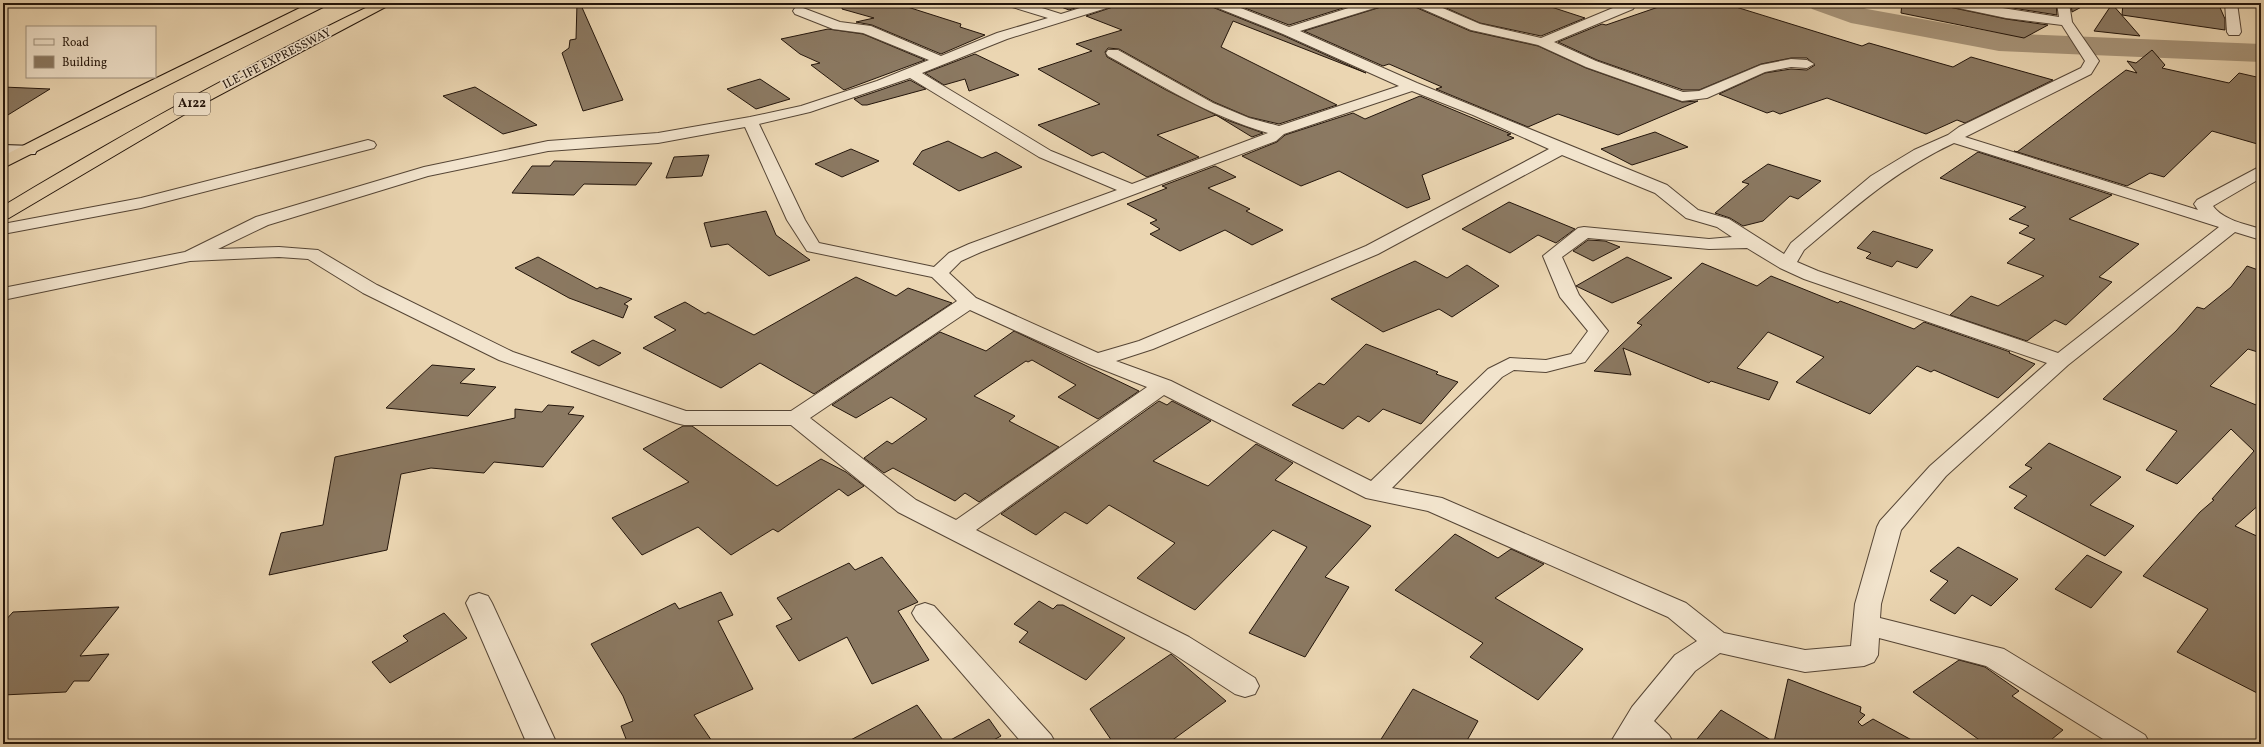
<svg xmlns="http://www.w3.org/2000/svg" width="2264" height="747" font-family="Vollkorn,serif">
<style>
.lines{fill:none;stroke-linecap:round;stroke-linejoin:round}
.river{fill:#a79479;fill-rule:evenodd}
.building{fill:#8b7962;stroke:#23150b}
.street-casing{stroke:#554535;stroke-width:2}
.secondary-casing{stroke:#23150b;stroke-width:2}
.highway-casing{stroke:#23150b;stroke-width:2}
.street{fill:#f2e4cd;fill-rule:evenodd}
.secondary{fill:#f2e4cd;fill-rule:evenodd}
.highway{fill:#ebd6b2;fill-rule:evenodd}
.labels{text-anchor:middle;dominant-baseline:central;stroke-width:3.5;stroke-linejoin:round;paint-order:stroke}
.far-street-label{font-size:12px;fill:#23150b;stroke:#f2e4cd}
.shield{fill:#f2e4cd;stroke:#615345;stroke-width:1}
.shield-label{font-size:13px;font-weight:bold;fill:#23150b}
</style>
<rect width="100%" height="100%" fill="#ebd6b2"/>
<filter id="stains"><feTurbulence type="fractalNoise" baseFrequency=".005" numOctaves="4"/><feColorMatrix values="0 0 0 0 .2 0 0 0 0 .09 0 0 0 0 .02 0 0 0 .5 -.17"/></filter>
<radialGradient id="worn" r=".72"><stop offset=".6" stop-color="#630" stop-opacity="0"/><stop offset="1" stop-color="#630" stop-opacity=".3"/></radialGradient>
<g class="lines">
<!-- river -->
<path class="river" d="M1808,3h41l18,6 132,24 262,11v18l-262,-11 -148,-28 -39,-14z"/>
</g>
<!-- building -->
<g class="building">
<path d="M577,3h3l43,97 -40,11 -21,-58 7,-5 1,-8 6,-1z"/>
<path d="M843,3h52l66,21 -1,3 25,8 -44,19 -69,-29 -16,-3 18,-4 -32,-9z"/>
<path d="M1057,3h34l-22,7 -13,-5z"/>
<path d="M1116,3h94l2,4 70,28 84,38 -133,-52 -12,26 116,58 -58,19 -30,-7 -35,-15 -95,-53 -11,-1 -3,4 2,5 59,33 58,29 39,14 -11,4 -36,-22 -59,20 42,22 -52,20 -44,-25 -11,4 -54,-31 62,-21 -62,-35 54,-18 -16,-7 46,-14 -36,-14 27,-9z"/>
<path d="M1232,3h127l-70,22z"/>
<path d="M1384,3h29l2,4 55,24 68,15 48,22 96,34 16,-1 -80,34 -60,-21 -30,13 -92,-38 6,-2 -53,-23 -6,2 -79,-35 77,-24z"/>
<path d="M1435,3h104l46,15 -44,18 -61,-13z"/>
<path d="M1670,3h53l139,43 7,-3 84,24 18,-10 82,23 -88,43 -8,-3 -31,14 -99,-36 -47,16 -7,-3 -6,2 -48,-19 46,-21 26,-4 16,1 8,-5 -8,-7h-16l-30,6 -62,26h-16l-86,-30 -39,-18 44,-18 4,1z"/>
<path d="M1902,3h44l3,4 57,12 42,6 -24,13 -123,-25z"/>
<path d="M1981,3h75l1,12z"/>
<path d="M2071,3h18l-17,9z"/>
<path d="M2123,3h95l7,16v11l-103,-15z"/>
<path d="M2112,4l28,32 -46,-5z"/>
<path d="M828,29l35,5 62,26 -81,30 -33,-25 9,-2 -20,-9 -19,-15z"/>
<path d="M2152,50l13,15 -3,3 67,15 10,-10 22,5v67l-49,-14 -48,46 -14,-4 -23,13 -113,-35 3,1 109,-82 11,3 -10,-12 9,2z"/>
<path d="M975,54l44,21 -50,16 -4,-12 -21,6 -19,-12z"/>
<path d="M760,79l30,20 -34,10 -29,-20z"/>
<path d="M910,80l16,9 -59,16h-5l-8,-6z"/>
<path d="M3,87l47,2 -47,29z"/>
<path d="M475,87l62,38 -34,9 -60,-38z"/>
<path d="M1420,96l91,38 -4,1 7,3 -92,37 8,24 -23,9 -68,-37 -38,15 -59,-30 35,-14 8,-7 68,-22 12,6z"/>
<path d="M1655,132l33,15 -56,18 -31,-16z"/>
<path d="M948,141l34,17 14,-6 26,15 -63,24 -46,-27 9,-13z"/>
<path d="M851,149l28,12 -37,16 -27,-13z"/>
<path d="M1978,152l134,43 -43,24 70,25 -40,33 13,5 -46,43 -11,-5 -28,21 -77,-26 21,-19 27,10 46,-30 -37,-13 28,-24 -16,-6 10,-7 -20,-7 17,-12 -86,-29z"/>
<path d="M709,155l-7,21 -36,2 8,-21z"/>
<path d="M554,161l98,2 -16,22 -52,-1 -10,11 -62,-2 20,-27h18z"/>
<path d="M1768,164l53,17 -23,18 -8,-3 -27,25 -20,5 -13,-8 -15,-5 34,-29 -7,-2z"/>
<path d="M1215,166l21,11 -28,11 42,21 -4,2 37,19 -31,15 -27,-15 -45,21 -30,-17 10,-5 -10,-6 7,-3 -30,-16 40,-16 -5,-2z"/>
<path d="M1509,202l49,20 17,7 -19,14 -18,-8 -28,18 -48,-24z"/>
<path d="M766,211l10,24 34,25 -41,16 -41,-32 -17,3 -7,-24z"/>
<path d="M1873,231l60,19 -16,18 -20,-7 -5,6 -26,-9 5,-5 -14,-5z"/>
<path d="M1588,240l17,1 15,6 -27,14 -20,-10z"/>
<path d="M538,257l59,32 3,-2 32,12 -8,5 4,2 -5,12 -54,-20 -54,-30z"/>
<path d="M1627,257l45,21 -60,25 -36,-17z"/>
<path d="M1415,261l32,17 20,-13 32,21 -47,31 -13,-8 -56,23 -52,-33z"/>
<path d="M1702,263l55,23 14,-10 67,27 2,-2 74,28 10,-7 86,30 -1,1 26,11 -37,34 -64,-28 -3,2 -14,-6 -47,48 -74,-32 28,-25 -56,-25 -31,36 41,14 -9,18 -58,-19 -2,2 -86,-35 8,27 -37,-4 48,-46 -5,-2z"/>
<path d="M2247,266l14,5v82l-13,-4 -38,37 51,21v96l-26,23 26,12v157l-84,-43 31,-43 -65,-33 57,-64 14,-12 -2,-1 42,-48 -23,-22 -54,55 -31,-14 31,-39 -74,-32 73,-68 21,-24 7,2 27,-22z"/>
<path d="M856,277l40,19 12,-8 44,15 -138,91 -54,-31 -39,25 -78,-40 33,-18 -22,-13 31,-15 20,12 3,-2 46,23z"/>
<path d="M1014,331l125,60 -41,28 -40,-22 18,-12 -44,-25 -4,2 -2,-1 -52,35 41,20 -6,5 50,26 -80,55 -14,-9 -10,8 -62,-33 -9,5 -20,-15 23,-17 5,3 35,-25 -36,-22 -35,21 -24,-13 108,-73 46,19z"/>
<path d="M593,340l28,13 -22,13 -28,-14z"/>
<path d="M1366,344l72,28 -2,2 22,8 -37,42 -38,-15 -14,13 -11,-6 -15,13 -51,-24 27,-22 5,2z"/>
<path d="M432,365l43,4 -15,14 36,4 -28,29 -82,-8z"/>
<path d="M1159,401l8,4 5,-4 39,20 -58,40 55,25 48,-42 37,19 -18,17 96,46 -46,51 24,10 -44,70 -56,-24 58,-86 -34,-17 -78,80 -58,-32 38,-35 -66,-38 -22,19 -22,-12 -29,23 -35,-21z"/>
<path d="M548,405l26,2 -6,7 16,2 -41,51 -49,-5 -10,11 -53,-5 -30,6 -14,76 -118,25 12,-42 42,-8 12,-68 180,-39v-9l27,3z"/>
<path d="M683,426h9l85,60 44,-27 25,13 18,14 -16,10 -9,-7 -61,43 -5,-3 -42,26 -33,-28 -56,28 -30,-37 77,-36 -46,-33z"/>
<path d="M2049,443l72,34 -31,28 44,21 -29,30 -91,-48 13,-12 -18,-9 23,-19 -7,-3z"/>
<path d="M1455,534l43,24 13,-9 33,15 -49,34 88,51 -45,51 -68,-43 13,-14 -88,-53z"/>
<path d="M1958,547l60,32 -27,27 -19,-11 -17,19 -25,-14 18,-19 -18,-10z"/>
<path d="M2087,555l35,17 -31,36 -36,-19z"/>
<path d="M882,557l36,45 -20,9 31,49 -57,24 -25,-47 -48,24 -23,-35 16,-7 -15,-21 72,-35 6,7z"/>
<path d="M721,592l12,23 -15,6 35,68 -59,26 20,29h-86l-7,-18 12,-5 -10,-25 -32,-52 84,-41 4,6z"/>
<path d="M1039,601l14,8 4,-4h6l62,33 -39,42 -67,-38 9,-10 -14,-8z"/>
<path d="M119,607l-39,49 29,-2 -20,27h-15l-8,11 -63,3v-72l10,-11z"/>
<path d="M444,613l23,25 -77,45 -18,-21 36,-21 -5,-5z"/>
<path d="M1171,654l55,47 -59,43h-53l-24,-35z"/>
<path d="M1959,660l26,7 34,24 -7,5 51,34 -17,14h-61l-72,-52z"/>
<path d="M1788,679l73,28 -1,5 5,3 -7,7 4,4 11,-7 46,25h-226l28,-34 53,32z"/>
<path d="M1413,689l65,32 -13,23h-87z"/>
<path d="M917,705l28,38 44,-24 12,17 -15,8h-143z"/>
</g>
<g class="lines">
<!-- street casing -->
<g class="street-casing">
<g id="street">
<path d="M1007,3h19l35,11 35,-11h19l-2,3 -106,33 -85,34 129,78 81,33 136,-51c-61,-18 -105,-47 -160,-77l-2,-3 2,-3h10l95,53 36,15 30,8 120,-40 -116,-52 -70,-28 -2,-3h17l61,24 75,-24h19l-2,3 -81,25 117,52 250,102 31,25 31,9 55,35 7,-11 80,-67 43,-26 34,-15 11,-8 122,-59 4,-7 -23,-36 -56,-7 -57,-12 -2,-3h24l88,14 -2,-14h12l3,19 27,39 -8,13 -126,63 233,73 -4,-6 3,-4 64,-34v12l-48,28c10,14 32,18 48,23v11l-26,-8 -167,133 -122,111 -45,54 -20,74 -1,14 124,31 141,86 5,9h-39l-125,-78 -107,-28 -1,17 -4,7 -10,4 -59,6 -85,-19 -25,18 -41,50 15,14 5,9h-60l-2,-4 20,-33 43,-52 22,-14 -29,-24 -240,-106 -62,-13 -202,-103 -188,135 213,107 66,41 4,8 -4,8 -10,3 -10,-3 -66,-43 -271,-139 -107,-87h-107l-8,-2 -177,-63 -136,-67 -55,-34 -29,-2 -89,4 -187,39v-12l182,-36 71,-35 168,-50 124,-26 110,-8 92,-16 51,-11 76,-25 52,-21 -66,-27 -30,-4 -38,-15 -2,-3 2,-3h8l37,14 31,4 70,30 56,-23 51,-15 -39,-12zM910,78l129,79 78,33 -148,54 -20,9 -15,14 -115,-24 -14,-23 -46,-96 51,-12zM1412,91l61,24 76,34 -183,97 -227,95 -41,12 -122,-55 -27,-25 12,-12 20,-9 295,-111 8,-7zM745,127l42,93 20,31 125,26 25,24 -166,110h-105l-173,-59 -136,-67 -59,-35 -39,-3 -61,2 50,-24 160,-49 120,-25 110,-8zM1954,143l265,84 -161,126 -240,-82 -21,-9 7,-12c50,-42 90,-79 150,-107zM1562,155l93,38 31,25 31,9 15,10 -23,2 -125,-12 -6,1 -35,28 17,41 28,34 -17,23 -25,6 -36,-2 -22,11 -117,112 -200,-100 -55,-20 37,-12 225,-95zM1588,238l121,11 38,-1 33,20 24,11 243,84 -117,103 -50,55 -3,6 -22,77 -4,42 -46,4 -81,-17 -38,-30 -244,-105 -50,-10 110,-111 12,-7 32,2 39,-10 23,-31 -29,-36 -17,-38zM970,310l119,54 58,23 -191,133 -40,-20 -106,-82z"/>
<path d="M1414,3h17l49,21 61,14 79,-33 -1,-2h14l2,3 -2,3 -79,33 42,19 87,31 16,-1 62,-26 30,-6 16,1 7,4 -7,4 -16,-1 -26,5 -58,26 -25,3 -96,-34 -48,-22 -67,-15 -55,-24z"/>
<path d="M2225,3h12l4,29 -2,3h-10l-2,-3z"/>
<path d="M368,140l6,2 2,3 -2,3 -233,60 -138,26v-10l138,-26z"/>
<path d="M479,593l9,3 4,7 65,141h-30l-61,-141 4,-7z"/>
<path d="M925,603l9,3 117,129 5,9h-33l-107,-124 -4,-7 4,-7z"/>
</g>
</g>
<!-- secondary casing -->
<g class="secondary-casing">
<path id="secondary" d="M3,145l32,1 2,4 -2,4 -32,1z"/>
</g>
<!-- highway casing -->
<g class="highway-casing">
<g id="highway">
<path d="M310,3h17l-2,3 -322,162v-12l125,-64z"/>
<path d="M376,3h17l-196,104 -188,111 -6,1v-13c121,-73 245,-142 373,-203z"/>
</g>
</g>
<!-- street -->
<use href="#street" class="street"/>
<!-- secondary -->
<use href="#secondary" class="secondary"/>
<!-- highway -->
<use href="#highway" class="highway"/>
</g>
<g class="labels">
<!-- far-street labels -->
<g class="far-street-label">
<text transform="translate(277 59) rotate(-27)">ILE-IFE EXPRESSWAY</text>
</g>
<!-- shield labels -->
<rect class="shield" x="174" y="93" width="36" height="22" rx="3"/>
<g class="shield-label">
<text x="192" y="104">A122</text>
</g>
</g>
<!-- margin -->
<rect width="2264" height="747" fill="none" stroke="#ebd6b2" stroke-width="16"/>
<rect x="4" y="4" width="2256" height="739" fill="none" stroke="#23150b" stroke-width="2"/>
<rect x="8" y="8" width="2248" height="731" fill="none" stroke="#23150b"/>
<!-- legend -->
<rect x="26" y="26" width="130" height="52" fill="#f2e4cd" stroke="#9f917f"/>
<rect x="34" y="39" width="20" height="6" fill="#f2e4cd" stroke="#9f917f"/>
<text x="62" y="46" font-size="12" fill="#23150b">Road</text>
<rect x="34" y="56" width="20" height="12" fill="#8b7962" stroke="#9f917f"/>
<text x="62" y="66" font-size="12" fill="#23150b">Building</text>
<rect width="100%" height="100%" filter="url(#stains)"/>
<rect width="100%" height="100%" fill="url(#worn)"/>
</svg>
